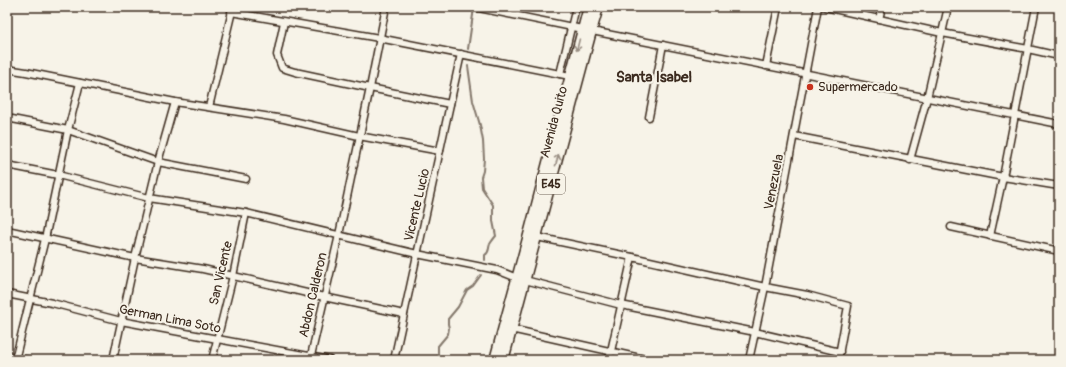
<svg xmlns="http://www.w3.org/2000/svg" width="1066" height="367" font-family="Pangolin,sans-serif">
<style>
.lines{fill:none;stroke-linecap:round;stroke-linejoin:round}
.stream{stroke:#84786c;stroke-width:2}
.minor-casing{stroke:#3b2a1e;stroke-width:9}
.trunk-casing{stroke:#3b2a1e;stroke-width:13}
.minor{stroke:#f7f3e8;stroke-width:6}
.trunk{stroke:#f7f3e8;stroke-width:10}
.oneway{stroke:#998e83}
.poi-dot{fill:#c8321e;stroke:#f7f3e8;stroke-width:1.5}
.labels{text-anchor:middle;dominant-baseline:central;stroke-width:4;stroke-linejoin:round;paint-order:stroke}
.shield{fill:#f7f3e8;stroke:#73665b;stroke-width:1}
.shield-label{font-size:12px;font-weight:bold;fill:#3b2a1e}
.poi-label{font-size:13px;fill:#3b2a1e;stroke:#f7f3e8;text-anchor:start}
.street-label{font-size:13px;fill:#3b2a1e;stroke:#f7f3e8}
.quarter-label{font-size:15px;font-weight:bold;fill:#3b2a1e;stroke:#f7f3e8}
</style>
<rect width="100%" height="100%" fill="#f7f3e8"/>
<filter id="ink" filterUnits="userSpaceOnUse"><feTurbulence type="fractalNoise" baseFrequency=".025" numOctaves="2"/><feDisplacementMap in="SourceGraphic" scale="8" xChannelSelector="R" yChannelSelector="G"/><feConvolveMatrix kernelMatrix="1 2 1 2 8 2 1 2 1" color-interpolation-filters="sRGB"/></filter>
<g filter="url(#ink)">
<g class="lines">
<!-- stream -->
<g class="stream">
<path d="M468,49l6,-41"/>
<path d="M468,66l5,35 7,24 3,16 1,18 -1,12 -2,6 1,11 11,17v16l3,15c-2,2 -4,5 -6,8 -2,5 0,8 -5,11v5"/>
<path d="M438,360v-14l10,-12 1,-6 -1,-4v-5l10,-12 9,-17 6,-4 8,-11"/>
</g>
<!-- minor casing -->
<g class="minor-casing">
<g id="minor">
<path d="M474,7l108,22 477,95"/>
<path d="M825,7l117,26 86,16 31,7"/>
<path d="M231,12l148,26 191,38"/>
<path d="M879,19l3,-12"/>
<path d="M284,22l-7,33 5,13 13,4 75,16 80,16"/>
<path d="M766,66l12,-59"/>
<path d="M7,69l19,3 149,30 109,17 75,17 81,15"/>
<path d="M560,74l16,-67"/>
<path d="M209,107l24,-100"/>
<path d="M649,117l14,-72"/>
<path d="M7,118l61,12 90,32 88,17"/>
<path d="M794,136l209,41 56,9"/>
<path d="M910,160l17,-62 21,-91"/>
<path d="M7,165l51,10 91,23 97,15 171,41 80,16 20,8"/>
<path d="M951,227l108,24"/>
<path d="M7,230l128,28 68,11 121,28 80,17"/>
<path d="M990,236l13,-59 33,-170"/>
<path d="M537,237l95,20 133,30 42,8 41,11 -10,54"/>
<path d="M525,280l96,25 134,27 85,20"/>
<path d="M7,294l45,9 69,18 209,39"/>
<path d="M511,329l138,31"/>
<path d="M7,355l20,5"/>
<path d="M15,360l30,-121 23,-109 12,-47"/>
<path d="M113,360l22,-102 23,-96 17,-60"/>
<path d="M212,360l21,-84 13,-63"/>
<path d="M310,360l29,-125 31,-147 16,-81"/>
<path d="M394,360l67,-306"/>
<path d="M609,360l23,-103"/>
<path d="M749,360l16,-73 53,-280"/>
</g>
</g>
<!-- trunk casing -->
<g class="trunk-casing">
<g id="trunk">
<path d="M495,360l34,-125 60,-228"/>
<path d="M503,360l88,-329 7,-24"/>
</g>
</g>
<!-- minor -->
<use href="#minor" class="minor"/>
<!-- trunk -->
<use href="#trunk" class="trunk"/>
</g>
<!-- one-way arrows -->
<defs><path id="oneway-shaft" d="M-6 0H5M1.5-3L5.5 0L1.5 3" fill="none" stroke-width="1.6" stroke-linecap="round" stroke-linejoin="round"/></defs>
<g class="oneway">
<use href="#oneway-shaft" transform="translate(578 45) rotate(104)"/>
<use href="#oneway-shaft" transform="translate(557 160) rotate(-75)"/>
</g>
</g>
<!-- markers -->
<circle class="poi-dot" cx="810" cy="87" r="4"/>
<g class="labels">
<!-- shield labels -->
<rect class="shield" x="537" y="174" width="28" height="20" rx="3"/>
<g class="shield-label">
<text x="551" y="184">E45</text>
</g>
<!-- poi labels -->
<g class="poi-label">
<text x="818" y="87">Supermercado</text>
</g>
<!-- street labels -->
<g class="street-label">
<text transform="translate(554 122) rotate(-75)">Avenida Quito</text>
<text transform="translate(774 182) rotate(-79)">Venezuela</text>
<text transform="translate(417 205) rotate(-77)">Vicente Lucio</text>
<text transform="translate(221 273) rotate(-77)">San Vicente</text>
<text transform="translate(313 295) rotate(-77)">Abdon Calderon</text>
<text transform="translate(170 319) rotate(11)">German Lima Soto</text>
</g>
<!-- quarter labels -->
<g class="quarter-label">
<text x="654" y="77">Santa Isabel</text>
</g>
</g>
<!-- margin -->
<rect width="1066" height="367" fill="none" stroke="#f7f3e8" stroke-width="24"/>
<rect x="12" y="12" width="1042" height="343" fill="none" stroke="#3b2a1e" stroke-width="1.5" filter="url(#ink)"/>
</svg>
